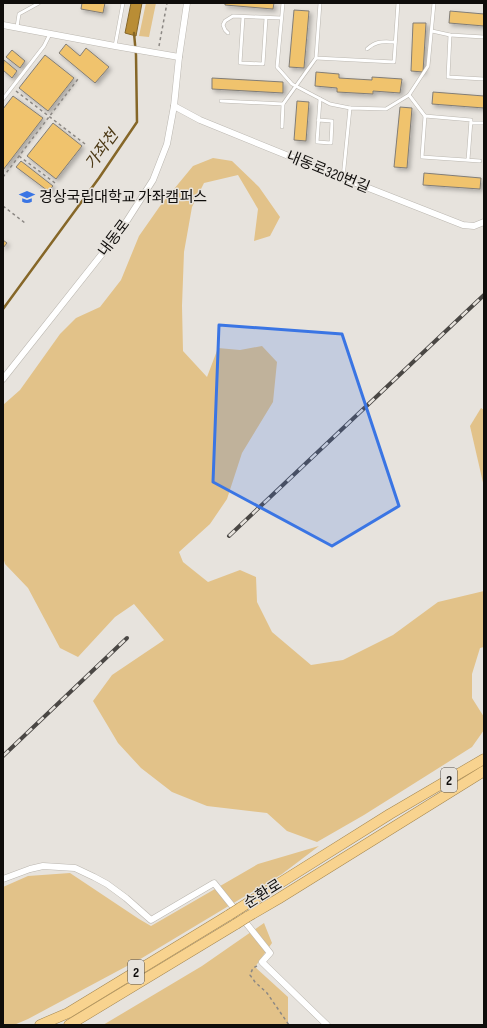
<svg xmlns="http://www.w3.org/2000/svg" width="487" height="1028" font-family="'Sofia Sans Condensed','Noto Sans KR',sans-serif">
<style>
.green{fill:#e2c289}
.water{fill:#b98d35;stroke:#866728}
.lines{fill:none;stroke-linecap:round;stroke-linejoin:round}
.stream{stroke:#866728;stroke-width:2.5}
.building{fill:#f0c36d;stroke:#817d77;filter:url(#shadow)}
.service-casing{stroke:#bbb7b0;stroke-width:4}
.minor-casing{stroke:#bbb7b0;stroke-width:7}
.trunk-casing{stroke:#a5874f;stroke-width:11}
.path{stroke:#8c8884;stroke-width:1.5;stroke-dasharray:3 3;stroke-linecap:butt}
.service{stroke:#fff;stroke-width:3}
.minor{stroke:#fff;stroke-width:6}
.trunk{stroke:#f8d38f;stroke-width:10}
.rail-casing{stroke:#4a4744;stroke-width:4}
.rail{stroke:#e7e3dd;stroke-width:2.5;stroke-dasharray:8;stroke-linecap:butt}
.trunk-bridge-casing{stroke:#a5874f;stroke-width:11;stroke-linecap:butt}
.trunk-bridge{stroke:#f8d38f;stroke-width:10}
.marked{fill:#3a75e4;fill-opacity:0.2;stroke:#3a75e4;stroke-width:3;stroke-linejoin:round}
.labels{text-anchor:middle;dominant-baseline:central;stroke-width:3;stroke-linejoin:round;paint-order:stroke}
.shield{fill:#e7e3dd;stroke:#504d4a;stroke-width:1}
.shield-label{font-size:14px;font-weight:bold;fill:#0f0d0b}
.street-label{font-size:15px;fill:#0f0d0b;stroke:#e7e3dd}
.poi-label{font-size:15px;fill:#0f0d0b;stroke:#e7e3dd;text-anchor:start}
.water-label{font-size:16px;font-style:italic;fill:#4c3915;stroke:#e7e3dd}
</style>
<defs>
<filter id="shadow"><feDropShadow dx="2.5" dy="2.5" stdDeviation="2" flood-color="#0004"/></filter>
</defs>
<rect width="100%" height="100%" fill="#e7e3dd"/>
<!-- green -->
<g class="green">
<path d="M146,3h10l-7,34 -10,-1z"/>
<path d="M213,158l19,3 27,26 21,30 -10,19 -16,5 4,-32 -20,-34 -34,8 -12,24 -8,45 -2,54 1,45 24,26 11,-29 22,2 22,-4 15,16 -4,40 -31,51 -15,46 -17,25 -31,28 4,10 25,20 32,-12 16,7 1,25 15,30 39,33 32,-5 50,-25 45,-33 46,-11v56l-4,1 -8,26v24l12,19v13l-12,17 -108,68 -47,27 -30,-11 -20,-18 -60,-7 -35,-14 -31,-24 -23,-25 -25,-42 19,-26 52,-35 -30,-36 -19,13 -37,40 -18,-9 -32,-60 -23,-24 -2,-7v-152l17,-15 40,-56 16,-16 24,-11 21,-27 18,-44 21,-30 33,-40z"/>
<path d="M481,408l3,2v77l-14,-61z"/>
<path d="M319,846l-37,28 -140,84 -114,61 -14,6h-11v-138l25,-11 42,-3 69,46 12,7 107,-62z"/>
<path d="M264,923l8,20 -17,24 33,30v28h-185l99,-59z"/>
</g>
<!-- water -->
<path class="water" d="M131,3h11l-6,33 -11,-3z"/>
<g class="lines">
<!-- stream -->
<path class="stream" d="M3,309l96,-131 38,-56 -1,-67 -2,-22"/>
</g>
<!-- building -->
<g class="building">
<path d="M82,3h23l-2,10 -22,-4z"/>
<path d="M225,3h49l-1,6 -48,-4z"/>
<path d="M294,10l15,1 -5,57 -15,-1z"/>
<path d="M450,11l34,3v12l-35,-3z"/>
<path d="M413,23h13l-3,49 -12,-1z"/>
<path d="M66,44l14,12 6,-8 23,19 -14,16 -36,-30z"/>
<path d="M12,50l13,11 -5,7 -14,-11z"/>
<path d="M45,55l29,23 -26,33 -29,-23z"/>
<path d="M4,60l13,11 -5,7 -9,-8z"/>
<path d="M316,72l23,2v4l33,2v-3l30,2 -2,14 -27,-2v3l-36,-2v-4l-22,-2z"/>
<path d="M212,78l71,4v11l-71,-4z"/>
<path d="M433,92l51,4v12l-52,-4z"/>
<path d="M13,96l30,22 -40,52v-61z"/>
<path d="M297,101l12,1 -3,39 -12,-1z"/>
<path d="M400,107l12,1 -5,60 -13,-1z"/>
<path d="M53,123l29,23 -26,33 -29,-23z"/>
<path d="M21,161l32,25 -5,5 -32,-24z"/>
<path d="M424,173l57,5 -1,11 -57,-4z"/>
<path d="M3,240l4,3 -4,5z"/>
</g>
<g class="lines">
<!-- service casing -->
<g class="service-casing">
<g id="service">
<path d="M283,3l-6,64 15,17 17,9 21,11 20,4"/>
<path d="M320,3l-4,55 78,4 4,-59"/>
<path d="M243,17l-3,46 23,1 3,-46"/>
<path d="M17,27l2,-13 20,-11"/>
<path d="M432,31l18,4 34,2"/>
<path d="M228,33l-3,-3 -2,-5 2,-4 8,-5 48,2"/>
<path d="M450,35l-2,42 36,2"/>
<path d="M115,46l8,-43"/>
<path d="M367,49c10,-9 16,-7 28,-7"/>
<path d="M409,95l16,21"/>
<path d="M3,99l41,-53 6,-12"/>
<path d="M221,101l62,3 -1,23"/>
<path d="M283,104l33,-46"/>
<path d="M318,120l14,1 -1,22 -14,-1 3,-43"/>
<path d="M471,123h13"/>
<path d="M468,160l3,-40 -46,-4 -3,41 58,4"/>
<path d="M343,178l7,-70 36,1 23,-14 19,-29 6,-63"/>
</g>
</g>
<!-- minor casing -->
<g class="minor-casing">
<g id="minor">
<path d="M3,25l112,21 64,11"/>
<path d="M174,106l26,14 143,58 120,47 11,1 10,-4"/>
<path d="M3,379l118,-149 32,-50 14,-36 7,-38 5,-49 8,-54"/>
<path d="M3,879l27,-10 13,-3 32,2 19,9 13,7 19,14 25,22 63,-37 56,70 -8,9 65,63"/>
</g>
</g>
<!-- trunk casing -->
<g class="trunk-casing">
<g id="trunk">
<path d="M240,908l150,-94 94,-55"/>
<path d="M247,917l31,-18 206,-128"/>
<path d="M40,1025l28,-12 161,-98"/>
<path d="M69,1025l167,-101"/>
</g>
</g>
<!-- path -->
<g class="path">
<path d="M159,46l8,-43"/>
<path d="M16,91l69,53"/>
<path d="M19,156l36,27"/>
<path d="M3,177l75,-98"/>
<path d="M3,206l22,17"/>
<path d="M257,966l-4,2 -3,7 5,7 12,11 22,32"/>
</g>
<!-- service -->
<use href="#service" class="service"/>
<!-- minor -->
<use href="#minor" class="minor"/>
<!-- trunk -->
<use href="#trunk" class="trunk"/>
<!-- rail casing -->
<g class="rail-casing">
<g id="rail">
<path d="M229,536l255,-241"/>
<path d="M3,756l124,-118"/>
</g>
</g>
<!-- rail -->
<use href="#rail" class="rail"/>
<!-- trunk-bridge casing -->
<g class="trunk-bridge-casing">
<g id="trunk-bridge">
<path d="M229,915l11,-7"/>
<path d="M236,924l11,-7"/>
</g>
</g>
<!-- trunk-bridge -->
<use href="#trunk-bridge" class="trunk-bridge"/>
</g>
<!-- marked area -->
<path class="marked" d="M219,325l123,9 57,172 -67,40 -119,-64z"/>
<!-- icons -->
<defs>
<g id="university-bare" transform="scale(1.2)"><path d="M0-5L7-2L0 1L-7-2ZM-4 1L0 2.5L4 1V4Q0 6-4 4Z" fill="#3a75e4" stroke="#e7e3dd" stroke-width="2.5" paint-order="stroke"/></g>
</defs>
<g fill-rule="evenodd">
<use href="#university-bare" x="27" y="197"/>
</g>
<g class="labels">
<!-- shield labels -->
<g class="shield">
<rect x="441" y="768" width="16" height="24" rx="3"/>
<rect x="128" y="960" width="16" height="24" rx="3"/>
</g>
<g class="shield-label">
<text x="449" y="780">2</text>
<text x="136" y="972">2</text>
</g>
<!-- street labels -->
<g class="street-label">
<text transform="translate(328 172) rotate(22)">내동로320번길</text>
<text transform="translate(114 238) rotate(-53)">내동로</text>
<text transform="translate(263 894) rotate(-32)">순환로</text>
</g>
<!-- poi labels -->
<g class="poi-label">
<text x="39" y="197">경상국립대학교 가좌캠퍼스</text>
</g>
<!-- water labels -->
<g class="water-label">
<text transform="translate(102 150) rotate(-54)">가좌천</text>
</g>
</g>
<!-- border -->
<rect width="487" height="1028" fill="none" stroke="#0f0d0b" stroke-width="8"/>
</svg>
